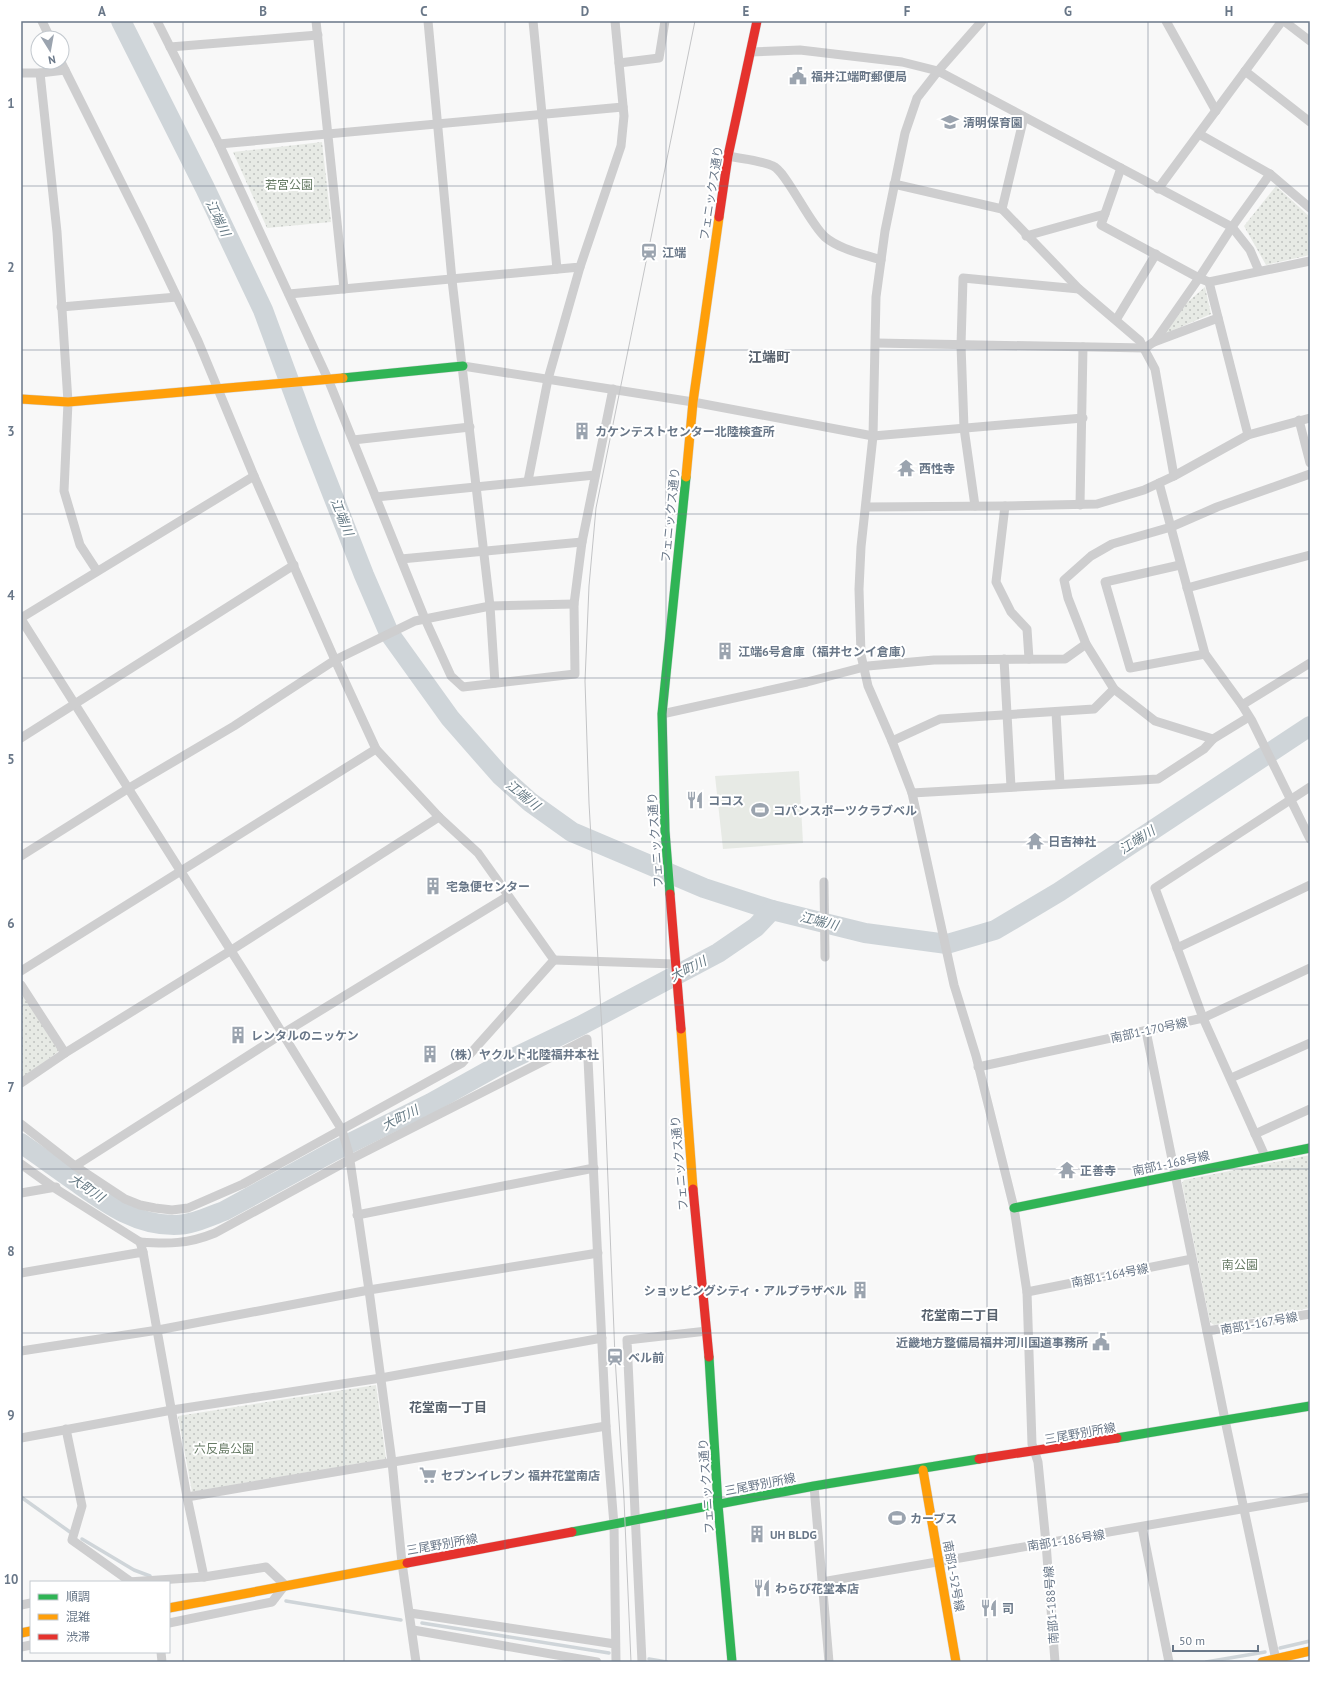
<svg xmlns="http://www.w3.org/2000/svg" width="1331" height="1683" font-family="'PT Sans','Noto Sans JP',sans-serif">
<style>
.park{fill:url(#park-dots)}
.pitch{fill:#e7eae5}
.lines{fill:none;stroke-linecap:round;stroke-linejoin:round}
.stream{stroke:#cfd5d9;stroke-width:3.5}
.river{stroke:#cfd5d9;stroke-width:20}
.fast-casing{stroke:#d5d6d7;stroke-width:10}
.slow-casing{stroke:#d5d6d7;stroke-width:10}
.jam-casing{stroke:#d5d6d7;stroke-width:10}
.street{stroke:#cececf;stroke-width:9}
.fast{stroke:#30b455;stroke-width:9}
.slow{stroke:#ff9f0a;stroke-width:9}
.jam{stroke:#e5322d;stroke-width:9}
.tram{stroke:#c3c4c6;stroke-width:1}
.grid{fill:none;stroke:#697788;stroke-width:1;stroke-opacity:0.55}
.labels{text-anchor:middle;dominant-baseline:central;stroke-width:4;stroke-linejoin:round;paint-order:stroke}
.poi-label{font-size:12px;font-weight:bold;fill:#697788;stroke:#fff;text-anchor:start}
.park-label{font-size:12px;fill:#667a64;stroke:#fff}
.street-label{font-size:12px;fill:#697788;stroke:#fff}
.water-label{font-size:13px;font-style:italic;fill:#647883;stroke:#fff}
.neighbourhood-label{font-size:13px;font-weight:bold;fill:#57616d;stroke:#fff}
.quarter-label{font-size:14px;font-weight:bold;fill:#57616d;stroke:#fff}
.neatline{fill:none;stroke:#697788;stroke-width:1.5}
.grid-label{font-size:13px;text-anchor:middle;font-weight:bold;fill:#697788}
</style>
<defs>
<pattern id="park-dots" width="8" height="8" patternUnits="userSpaceOnUse"><rect width="8" height="8" fill="#e7eae5"/><path d="M2 2h.1M6 6h.1" fill="none" stroke="#bfc2bf" stroke-width="1.8" stroke-linecap="round"/></pattern>
</defs>
<rect width="100%" height="100%" fill="#f8f8f8"/>
<!-- park -->
<g class="park">
<path d="M322,142l9,80 -64,6 -34,-76z"/>
<path d="M1276,186l34,31v38l-44,10 -22,-39z"/>
<path d="M1205,287l6,27 -49,21 20,-28z"/>
<path d="M21,992l38,59 -38,29z"/>
<path d="M1310,1155v153l-96,17 -4,-3 -28,-139 2,-3z"/>
<path d="M376,1385l10,74 -194,33 -14,-76z"/>
</g>
<!-- pitch -->
<path class="pitch" d="M799,771l4,72 -80,6 -8,-73z"/>
<g class="lines">
<!-- stream -->
<g class="stream">
<path d="M21,1497l49,35"/>
<path d="M82,1539l52,31 16,6"/>
<path d="M286,1601l115,19"/>
<path d="M422,1623l187,30"/>
<path d="M1280,1648l30,-7"/>
<path d="M649,1659l18,3"/>
<path d="M1206,1662l59,-10"/>
</g>
<!-- river -->
<g class="river">
<path d="M121,21l84,167 58,122 45,122 56,143 25,58 61,85 50,57 30,27 42,30 132,56 68,22 93,23 82,11 48,-14 64,-38 251,-166"/>
<path d="M21,1143c18,13 37,26 55,39 30,21 59,43 98,43 17,0 34,-8 50,-14l110,-60 97,-48 68,-38 81,-39 138,-73 38,-26 16,-17"/>
</g>
<!-- fast casing -->
<g class="fast-casing">
<g id="fast">
<path d="M343,378l120,-12"/>
<path d="M670,894l-5,-63 -3,-117 24,-237"/>
<path d="M1014,1208l296,-60"/>
<path d="M709,1357l9,148 14,157"/>
<path d="M1117,1438l193,-32"/>
<path d="M572,1532l242,-46 165,-27"/>
</g>
</g>
<!-- slow casing -->
<g class="slow-casing">
<g id="slow">
<path d="M21,399l47,3 275,-24"/>
<path d="M686,477l7,-75 26,-185"/>
<path d="M681,1029l12,160"/>
<path d="M923,1470l33,192"/>
<path d="M169,1608l238,-45"/>
<path d="M21,1633l10,-2"/>
<path d="M1262,1662l48,-11"/>
</g>
</g>
<!-- jam casing -->
<g class="jam-casing">
<g id="jam">
<path d="M719,217l9,-61 29,-135"/>
<path d="M670,894l11,135"/>
<path d="M693,1189l16,168"/>
<path d="M979,1459l138,-21"/>
<path d="M407,1563l165,-31"/>
</g>
</g>
<!-- street -->
<g class="street">
<path d="M42,21l8,17"/>
<path d="M157,21l62,123 109,235 97,240 26,57 12,11 112,-13 -1,-70 8,-62 31,-153"/>
<path d="M316,21l28,268"/>
<path d="M428,21l24,259 38,326 5,77"/>
<path d="M533,21l24,248"/>
<path d="M982,21l-44,50 -21,27 -12,35 -20,98 -9,66 -3,139 -12,111 -2,42 2,66 7,31 24,55 20,52 42,192 22,71 38,152 13,84 5,152 6,18 8,81 9,119"/>
<path d="M1166,21l50,90"/>
<path d="M1284,21l26,20"/>
<path d="M170,47l148,-12"/>
<path d="M750,52l50,-2 102,12 36,9 294,156 18,23 9,21"/>
<path d="M61,62l82,164 55,115 56,135 81,184 80,-39 75,-15 84,-2"/>
<path d="M619,63l40,-5 6,-37"/>
<path d="M1245,71l65,51"/>
<path d="M21,73h19l25,-3"/>
<path d="M40,73l17,159 11,170 -4,89 16,54 17,26"/>
<path d="M1024,117l-22,92 77,80 61,52 15,28 19,107"/>
<path d="M1199,134l71,40 40,34"/>
<path d="M219,144l404,-37"/>
<path d="M728,156c14,3 32,4 45,10 13,5 36,57 52,71 14,12 38,17 56,23"/>
<path d="M1121,168l-20,57 98,53 33,-51 38,-53"/>
<path d="M894,184l108,25"/>
<path d="M1158,189l124,-168"/>
<path d="M1026,236l79,-22"/>
<path d="M1209,282l39,153"/>
<path d="M289,294l291,-27 41,-121 3,-30 -9,-95"/>
<path d="M61,307l116,-10"/>
<path d="M1116,320l40,-66"/>
<path d="M1154,342l64,-24"/>
<path d="M876,343l269,5 10,-7 44,-63 10,4 101,-21"/>
<path d="M463,366l230,36 180,34 210,-18"/>
<path d="M1299,420l11,43"/>
<path d="M353,440l117,-13"/>
<path d="M528,481l20,-102 32,-112"/>
<path d="M1159,483l46,171 37,51 10,16 58,118"/>
<path d="M376,497l219,-22"/>
<path d="M1080,505l3,-158"/>
<path d="M975,506l-11,-78 -3,-83 2,-67 116,11"/>
<path d="M1005,506l-9,76 15,30 16,17 2,30"/>
<path d="M866,507l139,-1 92,-2 47,-14 30,-14 74,-41 62,-17"/>
<path d="M401,559l181,-17"/>
<path d="M1180,565l-75,17 25,86 75,-14"/>
<path d="M1187,588l123,-33"/>
<path d="M21,618l233,-142"/>
<path d="M21,619l226,357 95,154 7,24 20,136 23,172 10,101 14,99"/>
<path d="M1004,659l7,128"/>
<path d="M1242,705l68,-42"/>
<path d="M1056,712l4,72"/>
<path d="M662,714l145,-32 61,-16 66,-6 131,-1 21,-15"/>
<path d="M1249,717l-36,22 -58,-18 -41,-32 -28,-45 -18,-46 -4,-18 27,-24 21,-12 59,-17 46,-20 93,-33"/>
<path d="M21,738l273,-173"/>
<path d="M892,741l48,-22 154,-10 20,-20"/>
<path d="M912,793l246,-14 46,-30 9,-10"/>
<path d="M21,856l108,-68 105,-62 101,-66 41,89 63,68 39,36 76,107 -92,103 -219,121 -55,24 -16,2 -17,-2 -15,-3 -15,-6 -50,-33 -54,-42"/>
<path d="M824,882l1,75"/>
<path d="M1177,948l133,-63"/>
<path d="M554,960l121,4"/>
<path d="M21,971l355,-222"/>
<path d="M21,985l44,68"/>
<path d="M1146,1031l79,389 51,240"/>
<path d="M978,1067l225,-49 107,-50"/>
<path d="M1231,1078l79,-35"/>
<path d="M21,1083l44,-30 165,-102 209,-134"/>
<path d="M1255,1134l55,-25"/>
<path d="M1265,1156l-62,-138 -48,-130 155,-101"/>
<path d="M21,1164l32,23 87,55"/>
<path d="M75,1166l207,-132 226,-138"/>
<path d="M21,1193l35,-6"/>
<path d="M357,1215l237,-47"/>
<path d="M143,1252l-3,-10c29,2 48,2 75,-9l134,-73 238,-121 19,387 8,99 2,137"/>
<path d="M21,1273l122,-21 44,245 17,80"/>
<path d="M1027,1292l165,-33"/>
<path d="M1207,1331l103,-17"/>
<path d="M21,1351l137,-21 211,-40 229,-37"/>
<path d="M66,1429l16,77 -10,34 59,42"/>
<path d="M21,1438l151,-28 209,-32 221,-40"/>
<path d="M814,1486l15,176"/>
<path d="M187,1497l419,-71"/>
<path d="M1142,1527l27,135"/>
<path d="M128,1582l76,-5 62,-10 19,18 -13,17 -103,21"/>
<path d="M822,1582l488,-85"/>
<path d="M21,1605l10,-2"/>
<path d="M410,1613l205,31"/>
<path d="M413,1630l184,32"/>
<path d="M21,1647l10,-2"/>
<path d="M161,1652l1,10"/>
<path d="M642,1662l-15,-322 80,-9"/>
</g>
<!-- fast -->
<use href="#fast" class="fast"/>
<!-- slow -->
<use href="#slow" class="slow"/>
<!-- jam -->
<use href="#jam" class="jam"/>
<!-- tram -->
<path class="tram" d="M631,1662l-7,-163 -9,-142 -13,-327 -13,-227 -4,-122 4,-95 7,-78 99,-487"/>
</g>
<!-- grid -->
<path class="grid" d="M183,21v1641M344,21v1641M505,21v1641M666,21v1641M826,21v1641M987,21v1641M1148,21v1641M21,186h1289M21,350h1289M21,514h1289M21,678h1289M21,842h1289M21,1005h1289M21,1169h1289M21,1333h1289M21,1497h1289"/>
<!-- icons -->
<defs>
<g id="civic-bare" transform="scale(1.38)"><path d="M-.6-6.5H3V-4.5H.6V-3L4-1V1h2V6H-6V1h2V-1L-.6-3ZM-1.2 2.5V6h2.4V2.5Z" fill="#9ba4af" stroke="#fff" stroke-width="2.5" paint-order="stroke"/></g>
<g id="school-bare" transform="scale(1.38)"><path d="M0-5L7-2L0 1L-7-2ZM-4 1L0 2.5L4 1V4Q0 6-4 4Z" fill="#9ba4af" stroke="#fff" stroke-width="2.5" paint-order="stroke"/></g>
<g id="station-bare" transform="scale(1.38)"><path d="M-3-6H3Q5-6 5-4V2Q5 4 3 4L4.5 6H3L1.5 4h-3L-3 6H-4.5L-3 4Q-5 4-5 2V-4Q-5-6-3-6ZM-3.5-4v3h7v-3ZM-3.5 1v1.5H-2V1ZM2 1v1.5H3.5V1Z" fill="#9ba4af" stroke="#fff" stroke-width="2.5" paint-order="stroke"/></g>
<g id="building-bare" transform="scale(1.38)"><path d="M-4-6H4V6H1V3H-1V6H-4ZM-2.5-4.3h1.7v1.8h-1.7ZM.8-4.3h1.7v1.8H.8ZM-2.5-1h1.7V.8h-1.7ZM.8-1h1.7V.8H.8Z" fill="#9ba4af" stroke="#fff" stroke-width="2.5" paint-order="stroke"/></g>
<g id="temple-bare" transform="scale(1.38)"><path d="M0-6L5-2H3V0L6.5 2.5H4V6H1.5V3h-3V6H-4V2.5H-6.5L-3 0V-2H-5Z" fill="#9ba4af" stroke="#fff" stroke-width="2.5" paint-order="stroke"/></g>
<g id="restaurant-bare" transform="scale(1.38)"><path d="M-5-6h1v4h1v-4h1v4h1v-4h1v5L-1.5 .5V6h-2V.5L-5-1ZM5-6V6H3V1.5H1.5Q1.5-4 5-6Z" fill="#9ba4af" stroke="#fff" stroke-width="2.5" paint-order="stroke"/></g>
<g id="stadium-bare" transform="scale(1.38)"><path d="M0-5a6.5 5 0 1 0 0 10a6.5 5 0 1 0 0-10ZM-3.5-1.8h7v3.6h-7Z" fill="#9ba4af" stroke="#fff" stroke-width="2.5" paint-order="stroke"/></g>
<g id="supermarket-bare" transform="scale(1.38)"><path d="M-6-5.5h2.5l.6 2H6L4.5 2H-2.5L-4.4-4H-6ZM-1.5 3.2a1.3 1.3 0 1 0 .1 0ZM3 3.2a1.3 1.3 0 1 0 .1 0Z" fill="#9ba4af" stroke="#fff" stroke-width="2.5" paint-order="stroke"/></g>
</defs>
<g fill-rule="evenodd">
<use href="#civic-bare" x="798" y="76"/>
<use href="#school-bare" x="950" y="122"/>
<use href="#station-bare" x="649" y="252"/>
<use href="#building-bare" x="582" y="431"/>
<use href="#temple-bare" x="906" y="468"/>
<use href="#building-bare" x="725" y="651"/>
<use href="#restaurant-bare" x="695" y="800"/>
<use href="#stadium-bare" x="760" y="810"/>
<use href="#temple-bare" x="1035" y="841"/>
<use href="#building-bare" x="433" y="886"/>
<use href="#building-bare" x="238" y="1035"/>
<use href="#building-bare" x="430" y="1054"/>
<use href="#temple-bare" x="1067" y="1170"/>
<use href="#building-bare" x="860" y="1290"/>
<use href="#civic-bare" x="1101" y="1342"/>
<use href="#station-bare" x="615" y="1357"/>
<use href="#supermarket-bare" x="428" y="1475"/>
<use href="#stadium-bare" x="897" y="1518"/>
<use href="#building-bare" x="757" y="1534"/>
<use href="#restaurant-bare" x="762" y="1588"/>
<use href="#restaurant-bare" x="989" y="1608"/>
</g>
<g class="labels">
<!-- poi labels -->
<g class="poi-label">
<text x="811" y="76">福井江端町郵便局</text>
<text x="963" y="122">清明保育園</text>
<text x="662" y="252">江端</text>
<text x="595" y="431">カケンテストセンター北陸検査所</text>
<text x="919" y="468">西性寺</text>
<text x="738" y="651">江端6号倉庫（福井センイ倉庫）</text>
<text x="708" y="800">ココス</text>
<text x="773" y="810">コパンスポーツクラブベル</text>
<text x="1048" y="841">日吉神社</text>
<text x="446" y="886">宅急便センター</text>
<text x="251" y="1035">レンタルのニッケン</text>
<text x="443" y="1054">（株）ヤクルト北陸福井本社</text>
<text x="1080" y="1170">正善寺</text>
<text x="847" y="1290" text-anchor="end">ショッピングシティ・アルプラザベル</text>
<text x="1088" y="1342" text-anchor="end">近畿地方整備局福井河川国道事務所</text>
<text x="628" y="1357">ベル前</text>
<text x="441" y="1475">セブンイレブン 福井花堂南店</text>
<text x="910" y="1518">カーブス</text>
<text x="770" y="1534">UH BLDG</text>
<text x="775" y="1588">わらび花堂本店</text>
<text x="1002" y="1608">司</text>
</g>
<!-- park labels -->
<g class="park-label">
<text x="289" y="184">若宮公園</text>
<text x="1240" y="1264">南公園</text>
<text x="224" y="1448">六反島公園</text>
</g>
<!-- street labels -->
<g class="street-label">
<text transform="translate(711 193) rotate(-81)">フェニックス通り</text>
<text transform="translate(670 515) rotate(-84)">フェニックス通り</text>
<text transform="translate(655 840) rotate(-94)">フェニックス通り</text>
<text transform="translate(1149 1030) rotate(-12)">南部1-170号線</text>
<text transform="translate(679 1163) rotate(-95)">フェニックス通り</text>
<text transform="translate(1171 1163) rotate(-12)">南部1-168号線</text>
<text transform="translate(1110 1275) rotate(-11)">南部1-164号線</text>
<text transform="translate(1259 1323) rotate(-10)">南部1-167号線</text>
<text transform="translate(1080 1433) rotate(-10)">三尾野別所線</text>
<text transform="translate(760 1484) rotate(-11)">三尾野別所線</text>
<text transform="translate(706 1486) rotate(-94)">フェニックス通り</text>
<text transform="translate(1066 1540) rotate(-9)">南部1-186号線</text>
<text transform="translate(442 1544) rotate(-10)">三尾野別所線</text>
<text transform="translate(954 1576) rotate(80)">南部1-52号線</text>
<text transform="translate(1051 1605) rotate(-94)">南部1-188号線</text>
</g>
<!-- water labels -->
<g class="water-label">
<text transform="translate(218 218) rotate(64)">江端川</text>
<text transform="translate(342 517) rotate(68)">江端川</text>
<text transform="translate(523 795) rotate(39)">江端川</text>
<text transform="translate(1137 840) rotate(-33)">江端川</text>
<text transform="translate(819 921) rotate(14)">江端川</text>
<text transform="translate(688 969) rotate(-27)">大町川</text>
<text transform="translate(400 1118) rotate(-27)">大町川</text>
<text transform="translate(87 1188) rotate(34)">大町川</text>
</g>
<!-- neighbourhood labels -->
<g class="neighbourhood-label">
<text x="960" y="1315">花堂南二丁目</text>
<text x="448" y="1407">花堂南一丁目</text>
</g>
<!-- quarter labels -->
<g class="quarter-label">
<text x="769" y="357">江端町</text>
</g>
</g>
<!-- border -->
<rect width="1331" height="1683" fill="none" stroke="#ffffff" stroke-width="44"/>
<!-- legend -->
<rect x="30" y="1581" width="140" height="72" fill="#ffffff" stroke="#c3c9cf"/>
<rect x="38" y="1594" width="20" height="6" fill="#30b455" stroke="#c3c9cf"/>
<text x="66" y="1601" font-size="12" fill="#697788">順調</text>
<rect x="38" y="1614" width="20" height="6" fill="#ff9f0a" stroke="#c3c9cf"/>
<text x="66" y="1621" font-size="12" fill="#697788">混雑</text>
<rect x="38" y="1634" width="20" height="6" fill="#e5322d" stroke="#c3c9cf"/>
<text x="66" y="1641" font-size="12" fill="#697788">渋滞</text>
<!-- north arrow -->
<g transform="translate(50 50) rotate(169)"><circle r="19" fill="#ffffff" stroke="#c3c9cf"/>
<path d="M0-3L7 15L0 10L-7 15Z" fill="#9ba4af"/>
<text y="-6" font-size="11" font-weight="bold" text-anchor="middle" fill="#697788">N</text>
</g>
<!-- scale -->
<path d="M1173 1645v6h85v-6" fill="none" stroke="#697788" stroke-width="2"/>
<text x="1179" y="1645" font-size="12" fill="#697788" stroke="#ffffff" stroke-width="3" paint-order="stroke">50 m</text>
<rect x="22" y="22" width="1287" height="1639" class="neatline"/>
<g class="grid-label">
<text x="102" y="16">A</text>
<text x="263" y="16">B</text>
<text x="424" y="16">C</text>
<text x="585" y="16">D</text>
<text x="746" y="16">E</text>
<text x="907" y="16">F</text>
<text x="1068" y="16">G</text>
<text x="1229" y="16">H</text>
<text x="11" y="108">1</text>
<text x="11" y="272">2</text>
<text x="11" y="436">3</text>
<text x="11" y="600">4</text>
<text x="11" y="764">5</text>
<text x="11" y="928">6</text>
<text x="11" y="1092">7</text>
<text x="11" y="1256">8</text>
<text x="11" y="1420">9</text>
<text x="11" y="1584">10</text>
</g>
</svg>
